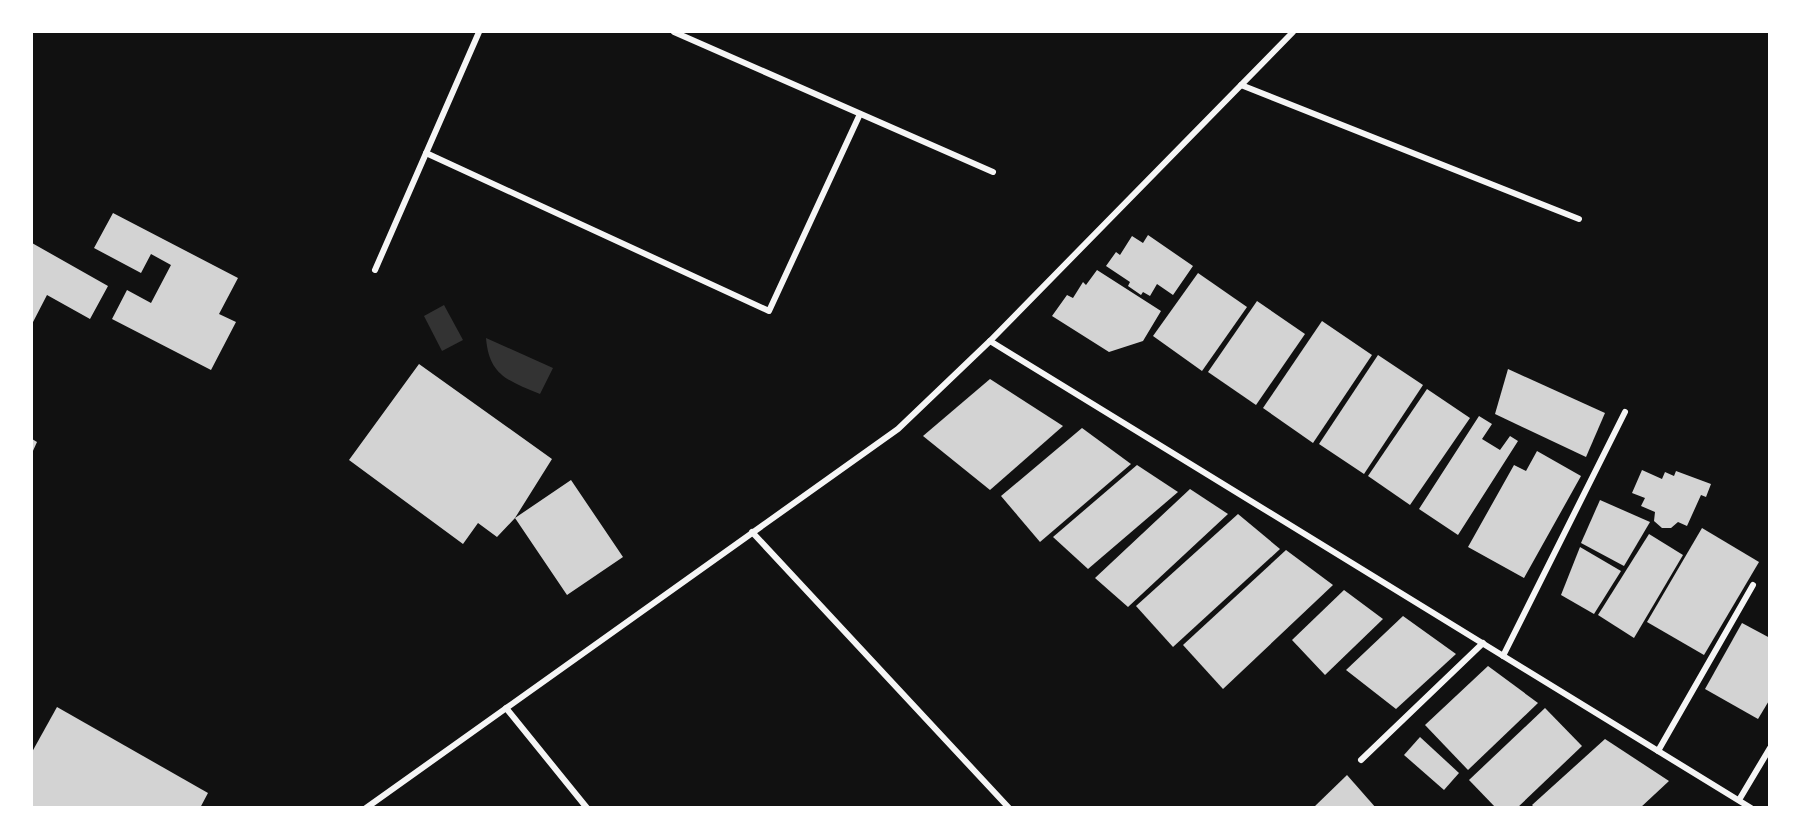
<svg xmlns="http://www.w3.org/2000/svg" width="1801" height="839" font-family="Rubik,sans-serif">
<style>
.water{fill:#333}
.building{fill:#d3d3d3}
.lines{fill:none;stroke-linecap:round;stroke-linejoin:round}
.minor{stroke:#f5f5f5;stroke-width:6}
</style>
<rect width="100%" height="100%" fill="#111"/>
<!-- water -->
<g class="water">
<path d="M444,305l19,35 -21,11 -18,-35z"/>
<path d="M486,338l67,30 -13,26c-31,-13 -51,-18 -54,-56z"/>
</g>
<!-- building -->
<g class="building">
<path d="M113,213l125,65 -19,36 17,8 -25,48 -99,-51 15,-29 24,13 20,-38 -20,-11 -10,19 -47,-25z"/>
<path d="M1148,235l45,31 -20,29 -16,-11 -7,12 -7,-4 -2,3 -13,-9 2,-4 -24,-16 10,-14 4,3 12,-19 11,7z"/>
<path d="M32,243l76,43 -18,33 -43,-24 -15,29z"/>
<path d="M1097,270l64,41 -18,30 -34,11 -57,-36 15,-21 6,3 10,-16 3,3z"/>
<path d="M1198,273l49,34 -45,64 -49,-35z"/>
<path d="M1257,301l48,33 -49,71 -48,-33z"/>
<path d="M1322,321l50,34 -59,88 -50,-35z"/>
<path d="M1378,355l45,30 -59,89 -45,-30z"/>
<path d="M419,364l133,95 -37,59 56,-38 52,77 -56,38 -52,-77 -18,19 -19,-14 -15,21 -114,-84z"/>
<path d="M1508,369l97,44 -19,44 -91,-43z"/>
<path d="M990,379l73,47 -73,64 -67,-54z"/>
<path d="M1427,389l43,29 -60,87 -42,-29z"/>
<path d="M1479,416l13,8 -10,15 18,11 10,-14 8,5 -60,94 -39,-26z"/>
<path d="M1082,428l49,36 -91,78 -39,-46z"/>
<path d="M32,439l5,3 -5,11z"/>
<path d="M1537,451l44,25 -57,102 -56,-31 46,-82 12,6z"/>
<path d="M1137,465l41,27 -90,77 -35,-32z"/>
<path d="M1642,470l20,9 3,-7 9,4 2,-5 35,13 -5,13 -5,-2 -14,31 -9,-4 -7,6h-9l-8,-7 1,-9 -14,-6 4,-8 -13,-5z"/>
<path d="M1190,489l38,25 -100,93 -33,-29z"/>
<path d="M1600,500l50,22 -26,44 -43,-23z"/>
<path d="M1238,514l42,35 -107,98 -37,-41z"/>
<path d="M1702,528l57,34 -55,93 -57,-33z"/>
<path d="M1649,534l34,21 -49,83 -36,-23z"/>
<path d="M1580,547l41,24 -27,43 -33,-19z"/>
<path d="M1286,550l47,35 -110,104 -40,-44z"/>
<path d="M1344,590l39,29 -58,56 -33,-35z"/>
<path d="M1403,616l53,38 -60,55 -50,-39z"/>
<path d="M1742,623l28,15v61l-12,20 -53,-30z"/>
<path d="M1488,666l50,37 -70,67 -43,-45z"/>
<path d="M57,707l151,86 -8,15h-168v-56z"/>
<path d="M1545,708l37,38 -65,62h-21l-27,-28z"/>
<path d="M1420,737l39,36 -15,17 -40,-35z"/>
<path d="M1605,739l64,42 -29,27h-105l-3,-3z"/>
<path d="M1347,775l29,33h-63z"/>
</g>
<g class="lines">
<!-- minor -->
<g class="minor">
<path d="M674,32l319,140"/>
<path d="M1241,85l338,134"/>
<path d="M426,153l343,158 91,-197"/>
<path d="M375,270l104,-238"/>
<path d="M990,341l761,467"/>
<path d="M752,532l257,276"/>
<path d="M1503,656l122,-244"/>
<path d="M506,708l81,100"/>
<path d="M1658,751l95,-166"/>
<path d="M1361,760l122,-117"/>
<path d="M1739,800l31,-52"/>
<path d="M366,808l532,-379 92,-88 303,-309"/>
</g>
</g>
<!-- border -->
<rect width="1801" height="839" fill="none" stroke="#ffffff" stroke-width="66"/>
</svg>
